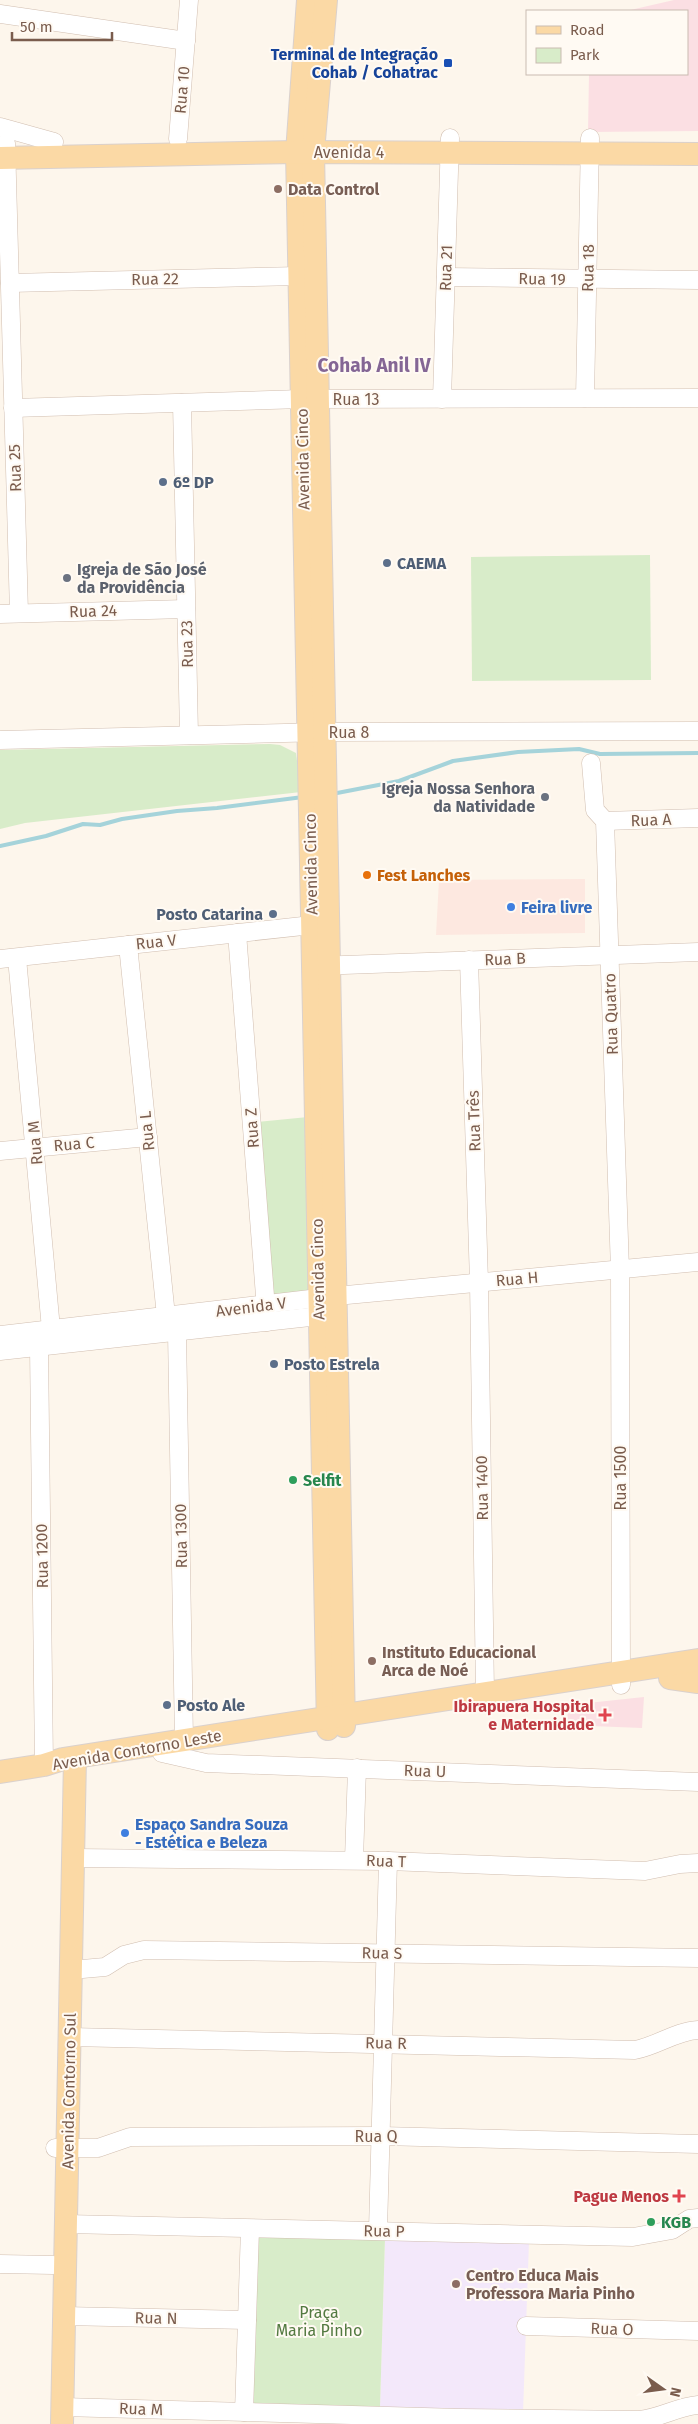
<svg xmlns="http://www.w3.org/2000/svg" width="698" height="2424" font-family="'Fira Sans',sans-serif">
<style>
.commercial{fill:#fde8e0}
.education{fill:#f3e8fa}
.medical{fill:#fbdfe3}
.green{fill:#d8ecc9}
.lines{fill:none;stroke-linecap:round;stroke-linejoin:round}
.stream{stroke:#a5d3da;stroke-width:4}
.minor-casing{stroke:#d1beb0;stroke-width:19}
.major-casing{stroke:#dad1cd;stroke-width:24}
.minor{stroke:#fff;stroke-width:18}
.major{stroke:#fbd9a5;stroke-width:22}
.transit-dot{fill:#1a4fb4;stroke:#fffaf3;stroke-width:2}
.education-dot{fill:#8d6e63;stroke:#fffaf3;stroke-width:2}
.service-dot{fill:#5c6f8a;stroke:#fffaf3;stroke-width:2}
.worship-dot{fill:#6b7280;stroke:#fffaf3;stroke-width:2}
.food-dot{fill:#e8710a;stroke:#fffaf3;stroke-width:2}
.shop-dot{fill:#3f7fe0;stroke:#fffaf3;stroke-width:2}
.leisure-dot{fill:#2e9e5b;stroke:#fffaf3;stroke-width:2}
.health-dot{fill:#e0444e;stroke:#fffaf3;stroke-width:2}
.labels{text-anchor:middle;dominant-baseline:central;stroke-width:4;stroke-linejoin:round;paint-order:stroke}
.transit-label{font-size:16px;font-weight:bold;fill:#164399;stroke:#fffaf3;text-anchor:end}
.street-label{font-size:16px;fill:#7a5c4d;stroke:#fffaf3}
.education-label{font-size:16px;font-weight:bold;fill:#785e54;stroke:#fffaf3;text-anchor:start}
.service-label{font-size:16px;font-weight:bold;fill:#4e5e75;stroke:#fffaf3;text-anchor:start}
.worship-label{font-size:16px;font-weight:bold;fill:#5b616d;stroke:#fffaf3;text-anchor:start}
.food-label{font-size:16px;font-weight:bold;fill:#c56008;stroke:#fffaf3;text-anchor:start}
.shop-label{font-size:16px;font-weight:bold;fill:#366cbe;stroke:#fffaf3;text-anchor:start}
.leisure-label{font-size:16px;font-weight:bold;fill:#27864d;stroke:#fffaf3;text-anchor:start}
.health-label{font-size:16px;font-weight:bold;fill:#be3a42;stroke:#fffaf3;text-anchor:end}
.park-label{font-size:16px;fill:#537a41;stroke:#fffaf3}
.quarter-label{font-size:19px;font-weight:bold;fill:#846695;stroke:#fffaf3}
</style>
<rect width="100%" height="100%" fill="#fdf6ec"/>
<!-- commercial -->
<path class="commercial" d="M585,879v54l-149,2 3,-55z"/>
<!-- education -->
<path class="education" d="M385,2238l144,3 -6,172 -143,-6z"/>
<!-- medical -->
<g class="medical">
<path d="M674,0h24v131l-110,1 1,-58h98v-63h-61z"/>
<path d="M644,1697l-2,31 -76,-3 3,-20z"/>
</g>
<!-- green -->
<g class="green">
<path d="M650,555l1,125 -179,1 -1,-124z"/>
<path d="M270,744l10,1 16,8 5,39 -276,31 -25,6v-79z"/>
<path d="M308,1117l4,181 -41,3 -14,-179z"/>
<path d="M257,2235l128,3 -5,169 -127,-4z"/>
</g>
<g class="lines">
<!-- stream -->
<g class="stream">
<path d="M332,794l67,-13 54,-20 65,-9 61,-3 21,5 98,-1"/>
<path d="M0,846l46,-10 37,-12 17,1 22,-6 55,-8 40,-3 86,-11"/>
</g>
<!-- minor casing -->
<g class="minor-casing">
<g id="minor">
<path d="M0,14l186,27"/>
<path d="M0,127l54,15"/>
<path d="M178,139l11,-139"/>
<path d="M6,143l13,470"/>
<path d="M446,277l252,3"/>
<path d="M10,283l290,-7"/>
<path d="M585,398l5,-260"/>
<path d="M442,399l8,-261"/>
<path d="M182,403l7,332"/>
<path d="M13,408l289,-9 396,-1"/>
<path d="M0,614l186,-5"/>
<path d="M0,740l326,-8 372,-1"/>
<path d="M591,763l4,47 10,11 15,449 1,415"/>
<path d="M605,821l93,-3"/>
<path d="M237,933l30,389"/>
<path d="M128,945l38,371"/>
<path d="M17,958l34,371"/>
<path d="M0,959l312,-34"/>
<path d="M469,960l10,322 6,411"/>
<path d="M316,966l382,-14"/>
<path d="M0,1151l148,-14"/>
<path d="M177,1332l7,408"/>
<path d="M0,1335l336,-39 362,-34"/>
<path d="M39,1347l5,418"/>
<path d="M0,1351l319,-35 9,-10"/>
<path d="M160,1744l2,9 44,10 492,19"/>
<path d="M74,1858l314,3 257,10 35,-7 18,-1"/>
<path d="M354,1860l3,-92"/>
<path d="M71,1970l34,-3 19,-12 20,-5 554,8"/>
<path d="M70,2037l565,13c22,-4 41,-19 63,-20"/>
<path d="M55,2148h43l32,-11 251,-1 317,8"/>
<path d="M66,2224l567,13 39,-7 17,-11 9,-1"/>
<path d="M378,2230l10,-369"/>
<path d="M0,2264l53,1"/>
<path d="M64,2316l183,4"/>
<path d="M526,2326l172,5"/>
<path d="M62,2407l398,11 179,2c22,-2 37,-13 59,-15"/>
<path d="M244,2412l6,-183"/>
</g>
</g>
<!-- major casing -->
<g class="major-casing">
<g id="major">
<path d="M308,0l-11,152 31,1577"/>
<path d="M326,0l-13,152 31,1574"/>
<path d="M0,158l297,-6 401,2"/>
<path d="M670,1678l28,4"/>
<path d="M0,1772l44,-7 19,-6 635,-99"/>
<path d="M62,2424l13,-666"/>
</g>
</g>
<!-- minor -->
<use href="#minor" class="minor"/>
<!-- major -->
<use href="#major" class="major"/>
</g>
<!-- markers -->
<rect class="transit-dot" x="443" y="58" width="10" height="10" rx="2.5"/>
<g class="education-dot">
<circle cx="278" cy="189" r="5"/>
<circle cx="372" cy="1661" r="5"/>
<circle cx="456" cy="2284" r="5"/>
</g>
<g class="service-dot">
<circle cx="163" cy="482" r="5"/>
<circle cx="387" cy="563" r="5"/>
<circle cx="273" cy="914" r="5"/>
<circle cx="274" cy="1364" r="5"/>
<circle cx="167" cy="1705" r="5"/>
</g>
<g class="worship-dot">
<circle cx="67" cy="578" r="5"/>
<circle cx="545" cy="797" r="5"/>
</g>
<circle class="food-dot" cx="367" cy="875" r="5"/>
<g class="shop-dot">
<circle cx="511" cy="907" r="5"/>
<circle cx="125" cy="1833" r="5"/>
</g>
<g class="leisure-dot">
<circle cx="293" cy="1480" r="5"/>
<circle cx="651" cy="2222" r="5"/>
</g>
<g class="health-dot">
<path d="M602.5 1707.5h5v5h5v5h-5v5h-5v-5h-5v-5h5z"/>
<path d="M676.5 2188.5h5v5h5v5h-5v5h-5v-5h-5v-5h5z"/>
</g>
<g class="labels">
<!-- transit labels -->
<g class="transit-label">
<text x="438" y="54">Terminal de Integração<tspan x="438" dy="18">Cohab / Cohatrac</tspan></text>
</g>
<!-- street labels -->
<g class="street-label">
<text transform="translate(182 90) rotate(-85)">Rua 10</text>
<text x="349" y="152">Avenida 4</text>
<text transform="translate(446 268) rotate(-88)">Rua 21</text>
<text transform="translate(588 268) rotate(-89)">Rua 18</text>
<text transform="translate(155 279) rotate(-1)">Rua 22</text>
<text transform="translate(542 279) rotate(1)">Rua 19</text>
<text x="356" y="399">Rua 13</text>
<text transform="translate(303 459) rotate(-91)">Avenida Cinco</text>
<text transform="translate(15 468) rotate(-92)">Rua 25</text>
<text transform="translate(93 611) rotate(-2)">Rua 24</text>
<text transform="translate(187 644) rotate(-91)">Rua 23</text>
<text x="349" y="732">Rua 8</text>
<text transform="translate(651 820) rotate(-2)">Rua A</text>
<text transform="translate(311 864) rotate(-91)">Avenida Cinco</text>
<text transform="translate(156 942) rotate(-6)">Rua V</text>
<text transform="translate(505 959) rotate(-2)">Rua B</text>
<text transform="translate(611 1014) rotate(-92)">Rua Quatro</text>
<text transform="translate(474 1121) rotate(-92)">Rua Três</text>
<text transform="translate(252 1128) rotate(-94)">Rua Z</text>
<text transform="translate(147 1131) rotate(-96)">Rua L</text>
<text transform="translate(35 1143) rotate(-95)">Rua M</text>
<text transform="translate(74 1144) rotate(-5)">Rua C</text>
<text transform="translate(318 1269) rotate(-91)">Avenida Cinco</text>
<text transform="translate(517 1279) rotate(-5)">Rua H</text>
<text transform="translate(251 1307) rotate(-7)">Avenida V</text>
<text transform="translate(620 1478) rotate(-90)">Rua 1500</text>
<text transform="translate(482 1488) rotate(-91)">Rua 1400</text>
<text transform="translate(181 1536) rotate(-91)">Rua 1300</text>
<text transform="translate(42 1556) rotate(-91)">Rua 1200</text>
<text transform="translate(137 1750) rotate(-10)">Avenida Contorno Leste</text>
<text transform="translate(425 1771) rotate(2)">Rua U</text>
<text transform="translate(386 1861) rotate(2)">Rua T</text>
<text transform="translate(382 1953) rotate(1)">Rua S</text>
<text transform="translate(386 2043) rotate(1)">Rua R</text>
<text transform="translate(69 2091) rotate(-89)">Avenida Contorno Sul</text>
<text x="376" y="2136">Rua Q</text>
<text transform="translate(384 2231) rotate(1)">Rua P</text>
<text transform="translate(156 2318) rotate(1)">Rua N</text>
<text transform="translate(612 2329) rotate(2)">Rua O</text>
<text transform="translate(141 2409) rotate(2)">Rua M</text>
</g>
<!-- education labels -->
<g class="education-label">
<text x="288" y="189">Data Control</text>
<text x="382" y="1652">Instituto Educacional<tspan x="382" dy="18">Arca de Noé</tspan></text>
<text x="466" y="2275">Centro Educa Mais<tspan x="466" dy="18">Professora Maria Pinho</tspan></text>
</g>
<!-- service labels -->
<g class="service-label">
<text x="173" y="482">6º DP</text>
<text x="397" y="563">CAEMA</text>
<text x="263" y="914" text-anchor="end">Posto Catarina</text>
<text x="284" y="1364">Posto Estrela</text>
<text x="177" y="1705">Posto Ale</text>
</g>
<!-- worship labels -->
<g class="worship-label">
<text x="77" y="569">Igreja de São José<tspan x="77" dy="18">da Providência</tspan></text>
<text x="535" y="788" text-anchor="end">Igreja Nossa Senhora<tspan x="535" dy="18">da Natividade</tspan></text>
</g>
<!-- food labels -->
<g class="food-label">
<text x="377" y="875">Fest Lanches</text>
</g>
<!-- shop labels -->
<g class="shop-label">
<text x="521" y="907">Feira livre</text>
<text x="135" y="1824">Espaço Sandra Souza<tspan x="135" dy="18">- Estética e Beleza</tspan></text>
</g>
<!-- leisure labels -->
<g class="leisure-label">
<text x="303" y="1480">Selfit</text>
<text x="661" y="2222">KGB</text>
</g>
<!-- health labels -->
<g class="health-label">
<text x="594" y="1706">Ibirapuera Hospital<tspan x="594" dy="18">e Maternidade</tspan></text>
<text x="669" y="2196">Pague Menos</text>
</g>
<!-- park labels -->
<g class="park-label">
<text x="319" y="2312">Praça<tspan x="319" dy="18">Maria Pinho</tspan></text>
</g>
<!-- quarter labels -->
<g class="quarter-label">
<text x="374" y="365">Cohab Anil IV</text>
</g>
</g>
<!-- legend -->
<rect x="526" y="10" width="162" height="65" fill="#fffaf3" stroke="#cabbb1"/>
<rect x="536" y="26" width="25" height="8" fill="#fbd9a5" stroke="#cabbb1"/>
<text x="570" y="35" font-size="15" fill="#7a5c4d">Road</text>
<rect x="536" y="48" width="25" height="15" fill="#d8ecc9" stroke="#cabbb1"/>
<text x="570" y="60" font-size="15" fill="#7a5c4d">Park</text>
<!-- north arrow -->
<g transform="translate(663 2389) rotate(104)" stroke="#fffaf3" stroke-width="4" paint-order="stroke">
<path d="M0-4L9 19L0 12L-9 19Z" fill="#7a5c4d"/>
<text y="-8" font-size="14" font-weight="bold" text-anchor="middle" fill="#7a5c4d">N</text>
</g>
<!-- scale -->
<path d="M12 32v8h100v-8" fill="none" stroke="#7a5c4d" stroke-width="2.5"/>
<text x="20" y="32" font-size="15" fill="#7a5c4d" stroke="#fffaf3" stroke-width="4" paint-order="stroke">50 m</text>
</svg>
